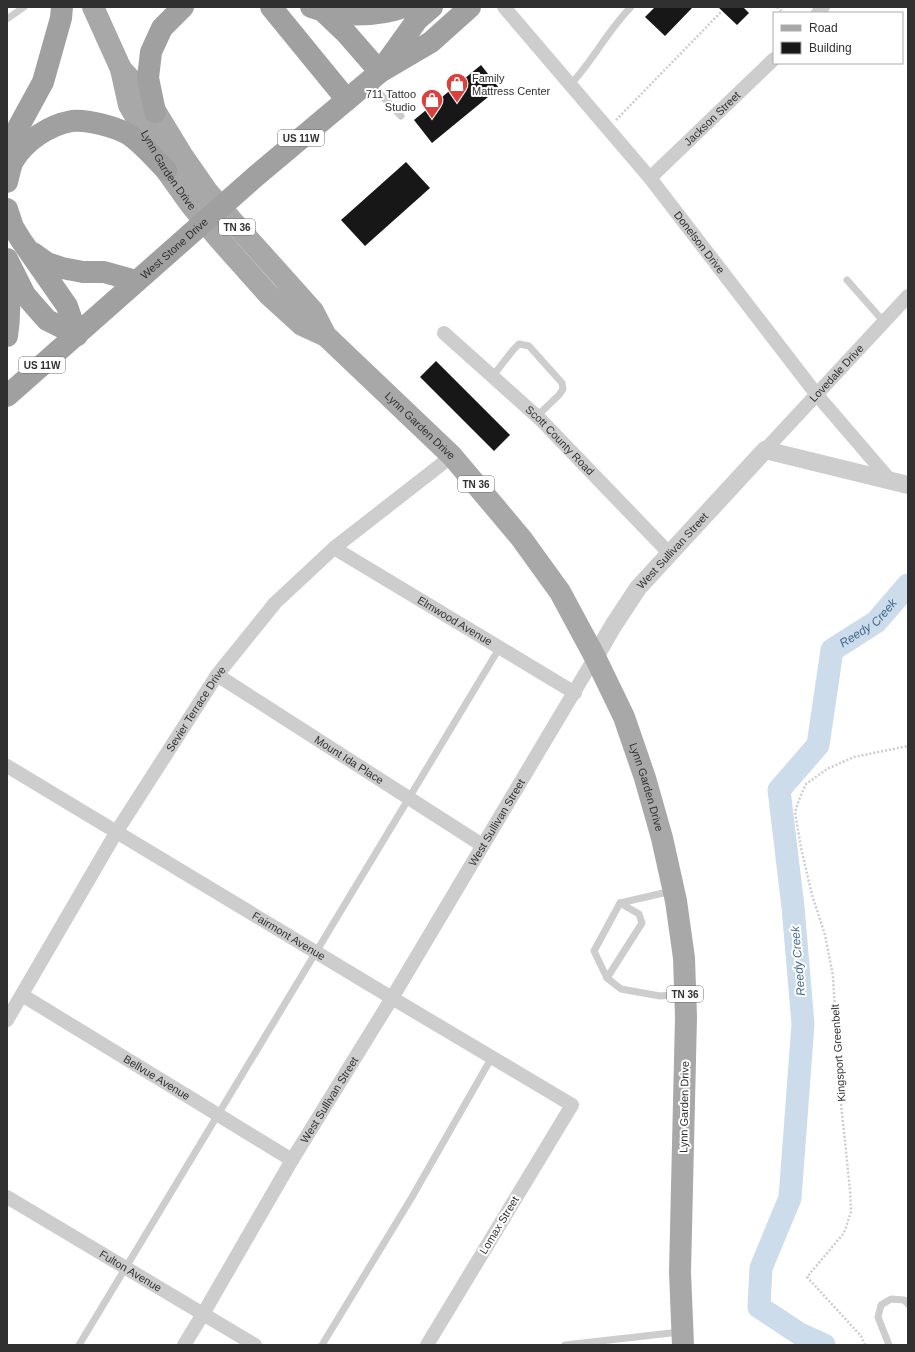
<svg xmlns="http://www.w3.org/2000/svg" width="915" height="1352" font-family="Arial,sans-serif">
  <style>
    .lines { fill: none; stroke-linecap: round; stroke-linejoin: round }
    .river { stroke: #ccdceb; stroke-width: 23 }
    .building { fill: #171717 }
    .path { stroke: #cdcdcd; stroke-width: 2.5; stroke-dasharray: 2 2; stroke-linecap: butt }
    .service { stroke: #cdcdcd; stroke-width: 7 }
    .minor { stroke: #cdcdcd; stroke-width: 14 }
    .tertiary { stroke: #cdcdcd; stroke-width: 18 }
    .primary { stroke: #a8a8a8; stroke-width: 22 }
    .trunk { stroke: #a0a0a0; stroke-width: 22 }
    .labels { text-anchor: middle; dominant-baseline: central; stroke-width: 4; stroke-linejoin: round; paint-order: stroke }
    .shield { fill: #fff; stroke: #6e6e6e; stroke-width: 1 }
    .shield-label { font-size: 10px; font-weight: bold; fill: #303030 }
    .poi-label { font-size: 11px; fill: #303030; stroke: #fff; text-anchor: start }
    .street-label { font-size: 11px; fill: #303030; stroke: #fff }
    .water-label { font-size: 12px; font-style: italic; fill: #41698f; stroke: #fff }
  </style>
  <rect width="100%" height="100%" fill="#fff"/>
  <g class="lines">
    <path class="river" id="s1" d="M824,1345L800,1334L759,1307L761,1268L790,1198L803,1024L793,907L779,790L818,745L832,650L876,622L908,585"/>
  </g>
  <g class="building">
    <polygon points="655,7 693,7 665,36 645,17"/>
    <polygon points="718,7 743,7 749,13 737,25"/>
    <polygon points="481,65 499,88 432,143 414,120"/>
    <polygon points="406,162 430,188 365,246 341,220"/>
    <polygon points="436,361 510,435 494,451 420,377"/>
  </g>
  <g class="lines">
    <g class="path">
      <polyline points="777,7 784,13"/>
      <polyline points="616,120 722,11"/>
      <polyline points="865,1345 861,1336 807,1277 844,1233 851,1212 850,1190 839,1084 833,976 825,935 812,895 801,848 795,812 800,797 806,784 827,769 854,757 908,746"/>
    </g>
    <g class="service">
      <polyline points="7,19 24,7"/>
      <polyline points="370,83 401,116"/>
      <path d="M570,85C593,61 607,31 631,7"/>
      <polyline points="847,280 884,322"/>
      <polyline points="492,377 513,350 519,344 529,346 562,383 563,389 559,395 537,416"/>
      <polyline points="672,891 620,903 594,951 607,978 621,989 660,996 683,994"/>
      <polyline points="607,978 642,923 639,914 620,903"/>
      <path d="M79,1345C221,1113 359,879 500,647"/>
      <polyline points="322,1345 412,1197 492,1057"/>
      <polyline points="565,1345 680,1332"/>
      <polyline points="889,1345 878,1317 881,1305 891,1299 904,1300 908,1304"/>
    </g>
    <g class="minor">
      <path id="s2" d="M504,7L650,178L817,395L890,480"/>
      <polyline points="818,13 823,7"/>
      <path id="s3" d="M650,178L774,59"/>
      <path id="s4" d="M444,333L540,419L670,554"/>
      <path id="s5" d="M765,450L908,296"/>
      <path id="s6" d="M334,548L575,693"/>
      <path id="s7" d="M217,675L482,845"/>
      <path id="s8" d="M7,766L392,998L572,1105L427,1345"/>
      <path id="s9" d="M22,995L292,1160"/>
      <path id="s10" d="M7,1020L117,831L217,675L275,603L334,548L452,456"/>
      <path id="s11" d="M7,1197L255,1345"/>
      <path id="s12" d="M184,1345L203,1314L292,1160L392,998L595,657"/>
    </g>
    <path class="tertiary" id="s13" d="M595,657L613,626L638,588L765,450L908,485"/>
    <g class="primary">
      <path id="s14" d="M93,7L121,69L129,105L166,170L191,205L219,239L268,294L302,325L326,336"/>
      <path id="s15" d="M121,69L146,96L182,155L207,191L235,224L313,311L326,336L452,456L521,538L560,592L595,657L624,717L645,778L662,838L676,901L684,958L686,1017L680,1272L683,1345"/>
    </g>
    <g class="trunk">
      <polyline points="271,7 347,100"/>
      <path d="M311,7C338,17 377,17 404,7"/>
      <polyline points="324,12 346,33 380,72"/>
      <polyline points="384,66 417,20 432,7"/>
      <polyline points="155,112 148,78 151,52 162,28 183,7"/>
      <polyline points="7,148 43,82 61,18 62,7"/>
      <path d="M7,182C9,175 10,167 13,161C25,141 49,125 72,121C87,119 115,127 128,134C142,143 154,158 166,170"/>
      <polyline points="7,209 13,227 21,240 67,306 77,335"/>
      <polyline points="33,253 47,263 62,268 83,272 104,272 136,281"/>
      <polyline points="7,259 25,295 47,320 77,335"/>
      <path d="M7,282C10,300 10,317 7,336"/>
      <path id="s16" d="M7,396L256,176L380,72L431,42L470,7"/>
    </g>
  </g>
  <defs>
    <g id="shop-pin" transform="scale(1.15)"><path d="M0 17L-7.5 6A9.5 9.5 0 1 1 7.5 6Z" fill="#dd3f3b" stroke="#fff"/><path d="M-5-2.5h2.3a2.7 3.5 0 0 1 5.4 0H5L5.5 6h-11ZM-1.5-2.5h3a1.5 2.3 0 0 0-3 0Z" fill="#fff"/></g>
  </defs>
  <g fill-rule="evenodd">
    <use href="#shop-pin" x="457" y="84"/>
    <use href="#shop-pin" x="432" y="100"/>
  </g>
  <g class="labels">
    <g class="shield">
      <rect x="278" y="130" width="46" height="16" rx="3"/>
      <rect x="219" y="219" width="36" height="16" rx="3"/>
      <rect x="19" y="357" width="46" height="16" rx="3"/>
      <rect x="458" y="476" width="36" height="16" rx="3"/>
      <rect x="667" y="986" width="36" height="16" rx="3"/>
    </g>
    <g class="shield-label">
      <text x="301" y="138">US 11W</text>
      <text x="237" y="227">TN 36</text>
      <text x="42" y="365">US 11W</text>
      <text x="476" y="484">TN 36</text>
      <text x="685" y="994">TN 36</text>
    </g>
    <g class="poi-label">
      <text x="472" y="78">Family<tspan x="472" dy="13">Mattress Center</tspan></text>
      <text x="416" y="94" text-anchor="end">711 Tattoo<tspan x="416" dy="13">Studio</tspan></text>
    </g>
    <g class="street-label">
      <text stroke="none"><textPath href="#s3" startOffset="86">Jackson Street</textPath></text>
      <text stroke="none"><textPath href="#s14" startOffset="181">Lynn Garden Drive</textPath></text>
      <text stroke="none"><textPath href="#s2" startOffset="306">Donelson Drive</textPath></text>
      <text stroke="none"><textPath href="#s16" startOffset="223">West Stone Drive</textPath></text>
      <text stroke="none"><textPath href="#s5" startOffset="105">Lovedale Drive</textPath></text>
      <text stroke="none"><textPath href="#s15" startOffset="468">Lynn Garden Drive</textPath></text>
      <text stroke="none"><textPath href="#s4" startOffset="158">Scott County Road</textPath></text>
      <text stroke="none"><textPath href="#s13" startOffset="132">West Sullivan Street</textPath></text>
      <text stroke="none"><textPath href="#s6" startOffset="141">Elmwood Avenue</textPath></text>
      <text stroke="none"><textPath href="#s10" startOffset="364">Sevier Terrace Drive</textPath></text>
      <text stroke="none"><textPath href="#s7" startOffset="157">Mount Ida Place</textPath></text>
      <text stroke="none"><textPath href="#s15" startOffset="900">Lynn Garden Drive</textPath></text>
      <text stroke="none"><textPath href="#s12" startOffset="609">West Sullivan Street</textPath></text>
      <text stroke="none"><textPath href="#s8" startOffset="329">Fairmont Avenue</textPath></text>
      <text transform="translate(838 1053) rotate(-94)">Kingsport Greenbelt</text>
      <text stroke="none"><textPath href="#s9" startOffset="158">Bellvue Avenue</textPath></text>
      <text stroke="none"><textPath href="#s12" startOffset="285">West Sullivan Street</textPath></text>
      <text transform="translate(684 1107) rotate(-89)">Lynn Garden Drive</text>
      <text transform="translate(499 1225) rotate(-59)">Lomax Street</text>
      <text stroke="none"><textPath href="#s11" startOffset="144">Fulton Avenue</textPath></text>
    </g>
    <g class="water-label">
      <text stroke="none"><textPath href="#s1" startOffset="801">Reedy Creek</textPath></text>
      <text transform="translate(798 961) rotate(-95)">Reedy Creek</text>
    </g>
  </g>
  <rect width="915" height="1352" fill="none" stroke="#303030" stroke-width="16"/>
  <rect x="773" y="12" width="130" height="52" fill="#ffffff" stroke="#acacac"/>
  <rect x="781" y="25" width="20" height="6" fill="#a8a8a8" stroke="#acacac"/>
  <text x="809" y="32" font-size="12" fill="#303030">Road</text>
  <rect x="781" y="42" width="20" height="12" fill="#171717" stroke="#acacac"/>
  <text x="809" y="52" font-size="12" fill="#303030">Building</text>
</svg>
